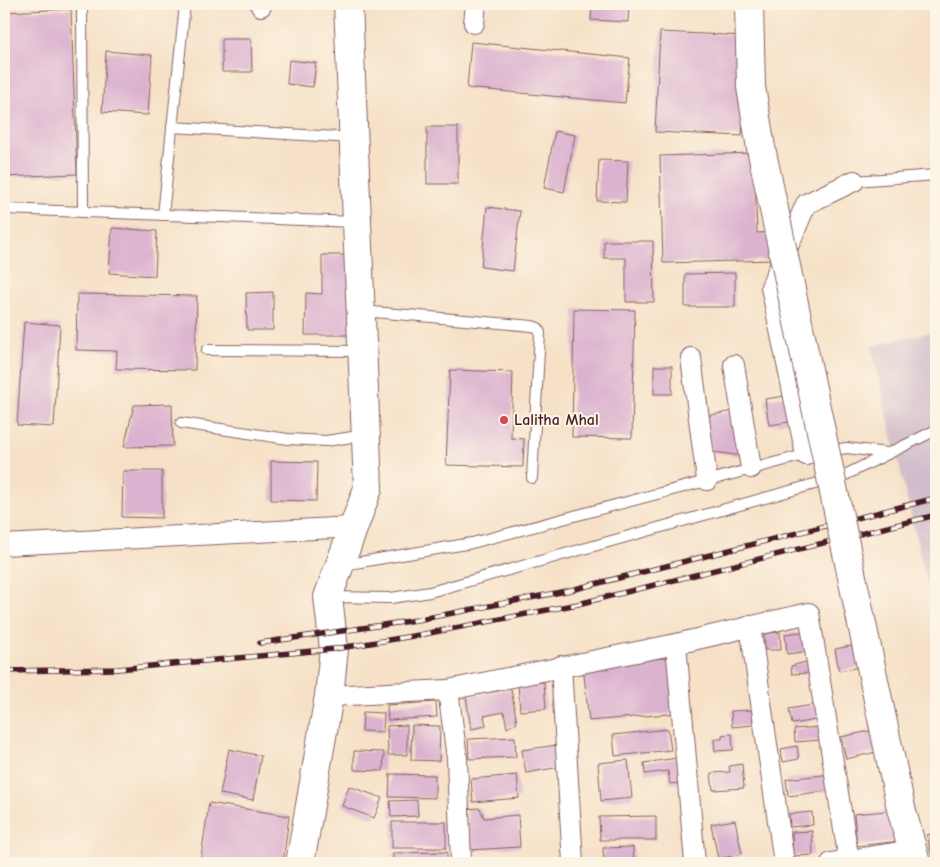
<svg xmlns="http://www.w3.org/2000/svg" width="940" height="867" font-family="'Comic Neue',sans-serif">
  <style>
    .industrial { fill: #d1bdcb }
    .building { fill: #dbb2cf }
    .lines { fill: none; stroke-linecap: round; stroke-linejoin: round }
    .lane-casing { stroke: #866362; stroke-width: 12 }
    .street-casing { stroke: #866362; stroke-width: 22 }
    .secondary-casing { stroke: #866362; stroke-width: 30 }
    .lane { stroke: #fff; stroke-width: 10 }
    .street { stroke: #fff; stroke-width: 20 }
    .secondary { stroke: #fff; stroke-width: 28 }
    .rail-casing { stroke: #4a1f2b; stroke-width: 5.5 }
    .rail { stroke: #fcf5e5; stroke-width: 4; stroke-dasharray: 11; stroke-linecap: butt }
    .secondary-bridge-casing { stroke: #866362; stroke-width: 30; stroke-linecap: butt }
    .secondary-bridge { stroke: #fff; stroke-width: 28 }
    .poi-dot { fill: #d1495b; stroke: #fcf5e5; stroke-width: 2 }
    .labels { text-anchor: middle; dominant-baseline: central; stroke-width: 4; stroke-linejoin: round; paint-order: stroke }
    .poi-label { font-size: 16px; font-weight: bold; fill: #4a1f2b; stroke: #fcf5e5; text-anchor: start }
  </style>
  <rect width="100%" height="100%" fill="#fcf5e5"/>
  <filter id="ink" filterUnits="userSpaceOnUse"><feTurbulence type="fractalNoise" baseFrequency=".02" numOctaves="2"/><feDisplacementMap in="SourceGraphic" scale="10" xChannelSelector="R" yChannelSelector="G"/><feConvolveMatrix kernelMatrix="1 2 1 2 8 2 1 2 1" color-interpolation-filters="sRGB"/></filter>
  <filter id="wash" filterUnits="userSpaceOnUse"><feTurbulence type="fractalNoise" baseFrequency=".0096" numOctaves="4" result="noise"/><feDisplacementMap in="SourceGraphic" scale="20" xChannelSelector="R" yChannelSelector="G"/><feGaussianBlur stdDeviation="1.12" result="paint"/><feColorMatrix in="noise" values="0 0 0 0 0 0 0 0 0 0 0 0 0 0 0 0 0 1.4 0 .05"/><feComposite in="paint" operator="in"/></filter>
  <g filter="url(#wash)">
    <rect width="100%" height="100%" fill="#f6e1c8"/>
    <polygon class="industrial" points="936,331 936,608 933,609 871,346"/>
    <g id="blocks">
      <g class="building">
        <polygon points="592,4 629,4 628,22 591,20"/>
        <polygon points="71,9 77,174 4,177 4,12"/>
        <polygon points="660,32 747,36 742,136 655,132"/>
        <polygon points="222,39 251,39 252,72 222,72"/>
        <polygon points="471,42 630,58 625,103 467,88"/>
        <polygon points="106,51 152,55 148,115 102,112"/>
        <polygon points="289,60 316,63 313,87 287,84"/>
        <rect x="427" y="127" width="31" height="57"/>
        <polygon points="555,131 575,135 564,192 544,188"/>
        <polygon points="754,153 757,233 775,232 776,260 663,263 660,156"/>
        <polygon points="599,160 628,161 626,202 597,201"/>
        <polygon points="487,207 520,211 513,271 481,267"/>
        <polygon points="112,228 157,231 155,276 109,273"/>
        <polygon points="604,241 653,241 654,302 626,302 626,258 604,258"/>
        <polygon points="322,255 357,255 356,335 305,335 306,293 322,294"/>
        <polygon points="735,273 735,307 685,307 685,274"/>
        <polygon points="273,292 273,330 247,330 246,293"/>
        <polygon points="77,294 197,296 195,370 116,369 117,351 76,350"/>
        <polygon points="574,309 635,310 632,438 572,437"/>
        <polygon points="24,322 60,325 54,427 17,425"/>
        <rect x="654" y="366" width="18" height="28"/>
        <polygon points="450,370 513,372 511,438 524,439 523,467 446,465"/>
        <polygon points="792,395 795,421 769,425 765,399"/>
        <polygon points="172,404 173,446 124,447 134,405"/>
        <polygon points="734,411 743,456 712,452 705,416"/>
        <polygon points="271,461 317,462 316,501 271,500"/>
        <polygon points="123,471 162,471 162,518 122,517"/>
        <polygon points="810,631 812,651 787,654 785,634"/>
        <polygon points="780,632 781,650 765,650 764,633"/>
        <polygon points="856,645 860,667 839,671 835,649"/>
        <polygon points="674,657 679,713 589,721 583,666"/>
        <polygon points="813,660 811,673 792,674 791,666"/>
        <polygon points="544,682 546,709 520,711 518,684"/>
        <polygon points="511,689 517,723 507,728 504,712 484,716 486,726 471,729 466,696"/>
        <polygon points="436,702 437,717 388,720 387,705"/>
        <polygon points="818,704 821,719 792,724 789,709"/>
        <polygon points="752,710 753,725 732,727 731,711"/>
        <polygon points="363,712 384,713 383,732 362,731"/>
        <polygon points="870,712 894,748 846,759 841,737 870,731"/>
        <polygon points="407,725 407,755 388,755 387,726"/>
        <polygon points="412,725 440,726 439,761 411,760"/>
        <polygon points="820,727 821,740 795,742 794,729"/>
        <polygon points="668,729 671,750 615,756 613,735"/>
        <polygon points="732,734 733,750 715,751 714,739 722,739 722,735"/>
        <polygon points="515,737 516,757 469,759 468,739"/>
        <polygon points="557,745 560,767 526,773 522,750"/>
        <polygon points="797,746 799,759 783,762 781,749"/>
        <polygon points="229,749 261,756 253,800 220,794"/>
        <polygon points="354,751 384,752 383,771 354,770"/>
        <polygon points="683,757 687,782 670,784 668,771 645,774 644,763"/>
        <polygon points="628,760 632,798 601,801 598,763"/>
        <polygon points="742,764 744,788 713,790 711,773 730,772 729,766"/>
        <polygon points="390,774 435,775 435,798 389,797"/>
        <polygon points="832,774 834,790 788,796 786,779"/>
        <polygon points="517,775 519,798 473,802 471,779"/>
        <polygon points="349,786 382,798 374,818 342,806"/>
        <polygon points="417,800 418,816 391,817 390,801"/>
        <polygon points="209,803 289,816 283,863 200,863"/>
        <polygon points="480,808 484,818 518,815 520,847 470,850 467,809"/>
        <polygon points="897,810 901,841 857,846 854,814"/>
        <polygon points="812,812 813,825 790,827 789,814"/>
        <polygon points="656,816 656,840 600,840 599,817"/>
        <polygon points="735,820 742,854 718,859 711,824"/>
        <rect x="392" y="822" width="54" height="26"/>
        <polygon points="812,831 813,855 793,856 792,832"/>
        <polygon points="936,833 936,857 932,858 927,835"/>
        <polygon points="633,847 634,863 604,863 603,848"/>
        <polygon points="447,852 447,863 393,863 393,853"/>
      </g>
    </g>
  </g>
  <g filter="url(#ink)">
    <use href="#blocks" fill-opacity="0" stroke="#866362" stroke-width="1"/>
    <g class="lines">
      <g class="lane-casing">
        <g id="lane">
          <polyline points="82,4 83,212"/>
          <polyline points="172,127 353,138"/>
          <polyline points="854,181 936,175"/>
          <polyline points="4,209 356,222"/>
          <polyline points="163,215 185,4"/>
          <polyline points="362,311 532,326 538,328 540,333 532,478"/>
          <polyline points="207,350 362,351"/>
          <polyline points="181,423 288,439 326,441 365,435"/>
          <polyline points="827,451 847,448 887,453"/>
          <polyline points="343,565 472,543 808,454"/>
          <polyline points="329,597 391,598 430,592 843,476 936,430"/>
        </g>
      </g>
      <g class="street-casing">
        <g id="street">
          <polyline points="261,4 261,6"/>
          <polyline points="474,23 476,4"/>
          <polyline points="691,358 707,480"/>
          <polyline points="734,365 751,468"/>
          <polyline points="806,455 771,287 806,204 854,181"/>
          <polyline points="4,545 353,527"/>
          <polyline points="750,626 784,863"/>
          <polyline points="676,644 695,863"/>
          <polyline points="561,666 573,863"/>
          <polyline points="448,690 457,758 461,863"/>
          <polyline points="329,696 448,690 676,644 809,613 849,861"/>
          <polyline points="831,863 912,850"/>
        </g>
      </g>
      <g class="secondary-casing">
        <g id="secondary">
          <polyline points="901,808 916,863"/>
          <polyline points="300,863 329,696 334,649 328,597 368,488 348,4"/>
        </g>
      </g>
      <use href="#lane" class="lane"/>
      <use href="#street" class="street"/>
      <use href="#secondary" class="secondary"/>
      <g class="rail-casing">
        <g id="rail">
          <polyline points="260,643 417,620 571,590 936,498"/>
          <polyline points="4,671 118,669 334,649 419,635 578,604 936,515"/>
        </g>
      </g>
      <use href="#rail" class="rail"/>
      <g class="secondary-bridge-casing">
        <polyline id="secondary-bridge" points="749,4 751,87 761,148 901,808"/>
      </g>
      <use href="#secondary-bridge" class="secondary-bridge"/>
    </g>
  </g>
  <circle class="poi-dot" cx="504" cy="420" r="5"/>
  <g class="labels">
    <g class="poi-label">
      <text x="514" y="420">Lalitha Mhal</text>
    </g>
  </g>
  <rect width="940" height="867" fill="none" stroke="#fcf5e5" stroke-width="20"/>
</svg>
